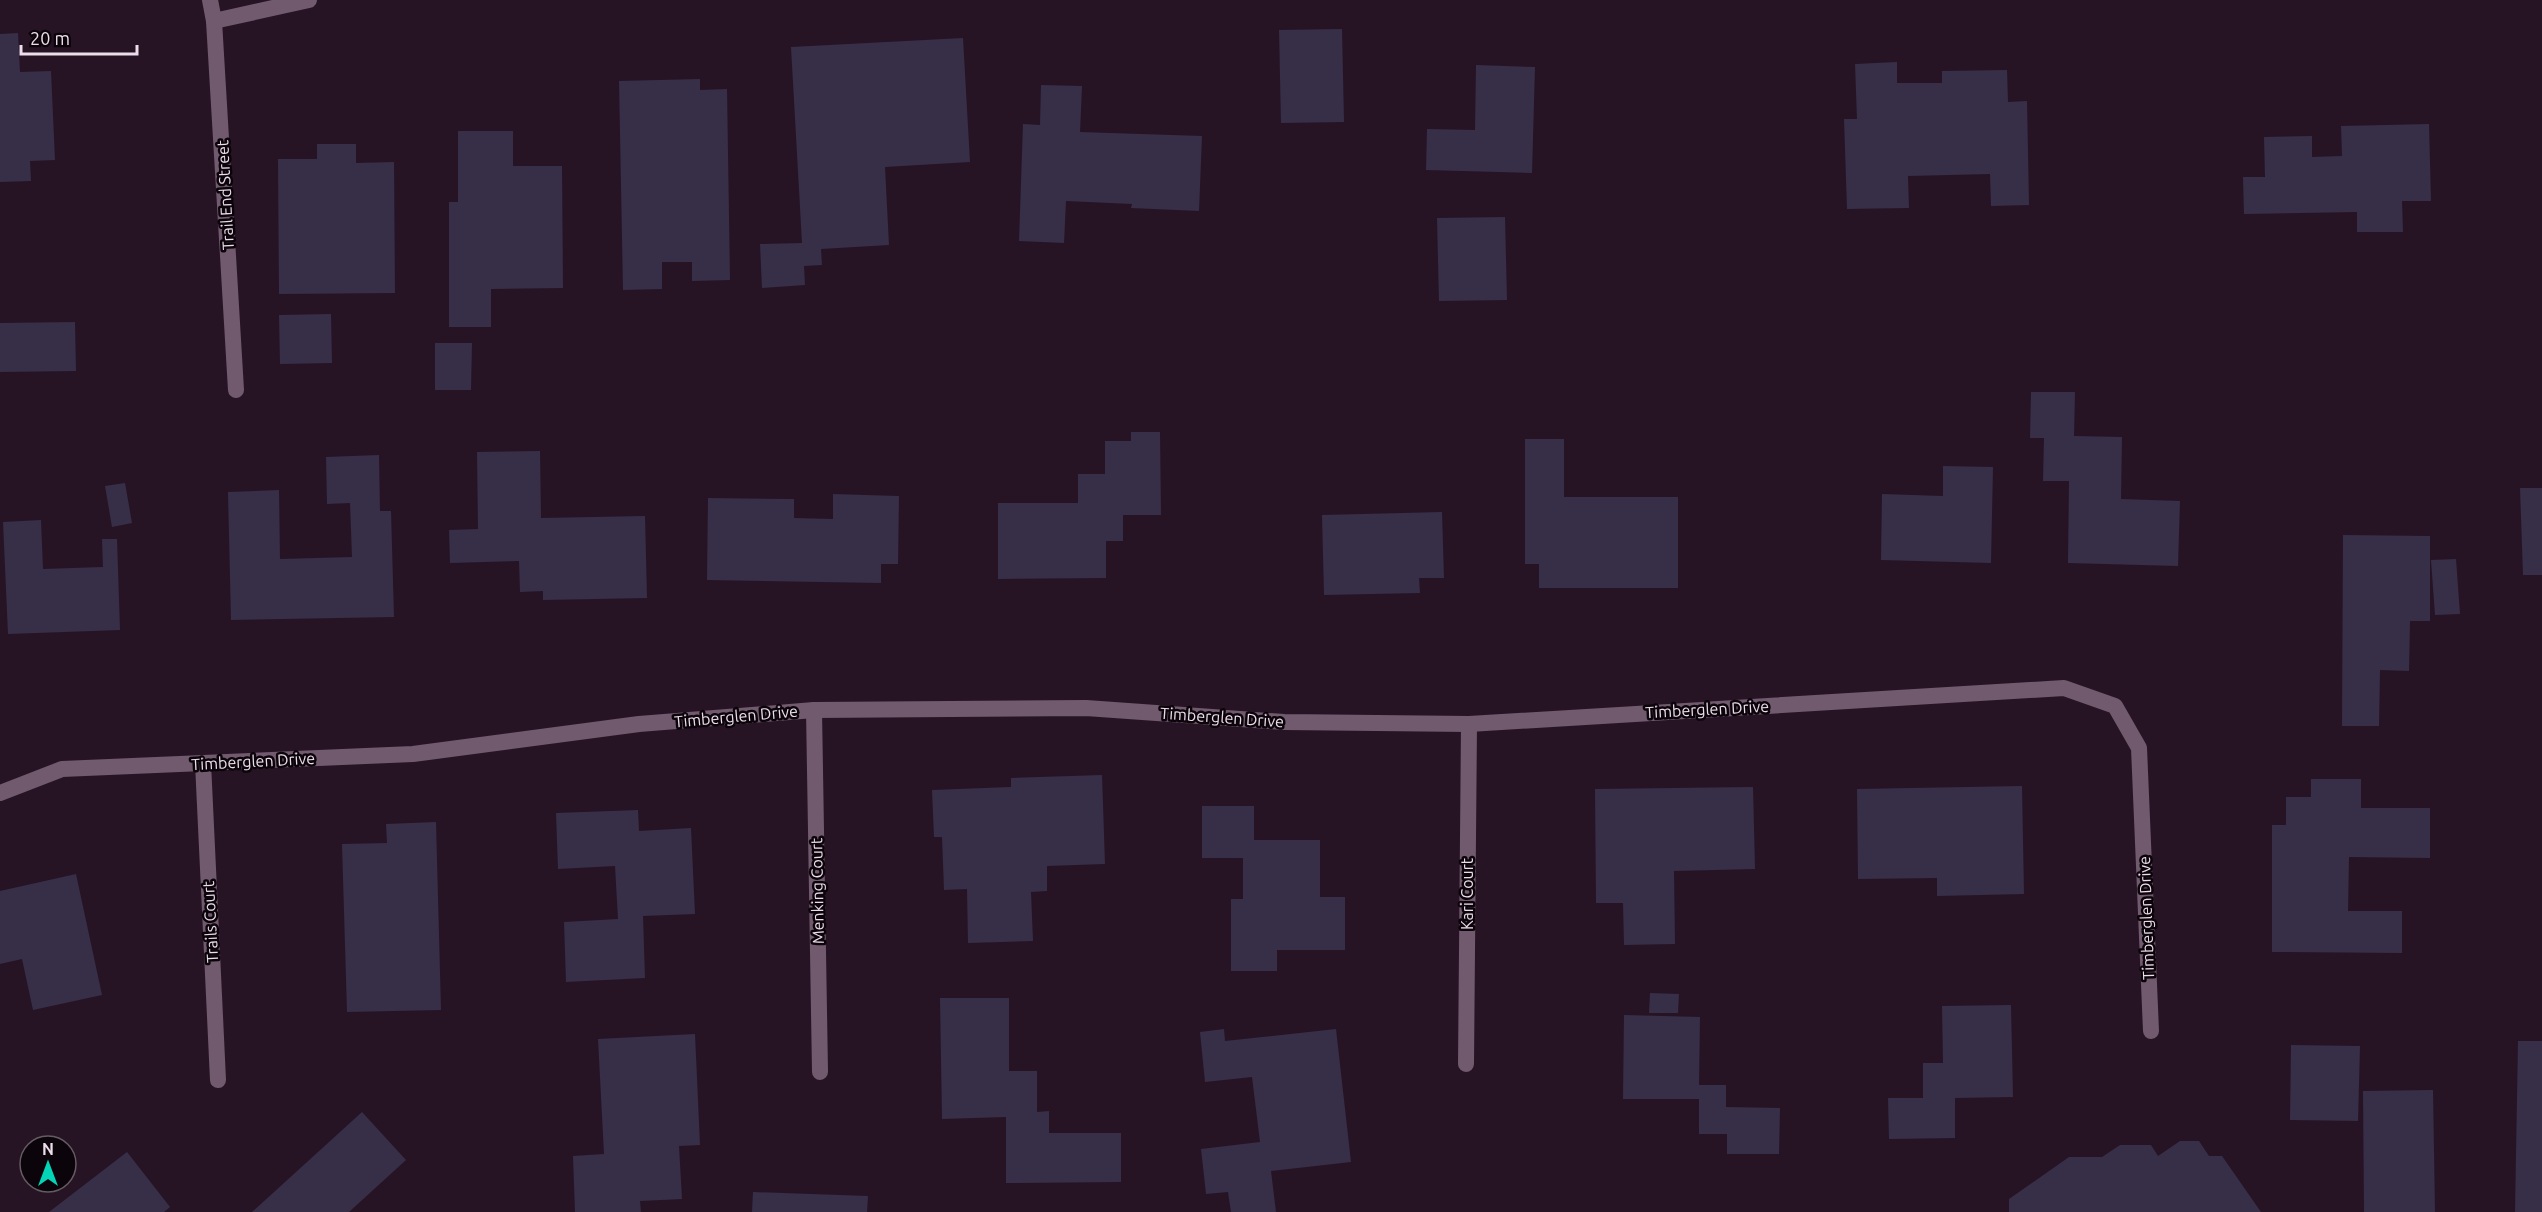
<svg xmlns="http://www.w3.org/2000/svg" width="2542" height="1212" font-family="Ubuntu,sans-serif">
  <style>
    .building { fill: #372f47 }
    .lines { fill: none; stroke-linecap: round; stroke-linejoin: round }
    .minor { stroke: #715a6e; stroke-width: 16 }
    .labels { text-anchor: middle; dominant-baseline: central; stroke-width: 5; stroke-linejoin: round; paint-order: stroke }
    .street-label { font-size: 16px; fill: #ebdde9; stroke: #0b040a }
  </style>
  <rect width="100%" height="100%" fill="#261425"/>
  <g class="building">
    <polygon points="1342,29 1344,122 1281,123 1279,30"/>
    <polygon points="18,33 20,72 51,71 55,160 30,161 31,181 0,182 0,34"/>
    <polygon points="963,38 970,162 885,167 889,245 821,249 822,265 804,266 805,285 762,288 760,244 802,243 791,47"/>
    <polygon points="1897,62 1897,83 1942,83 1942,71 2007,70 2008,102 2027,101 2029,205 1991,206 1990,174 1908,176 1909,208 1847,209 1844,119 1857,119 1855,64"/>
    <polygon points="1476,65 1535,67 1532,173 1426,170 1427,129 1475,130"/>
    <polygon points="700,79 700,90 727,89 730,280 692,281 692,262 662,262 662,289 623,290 619,81"/>
    <polygon points="1041,85 1082,86 1080,132 1202,136 1199,211 1131,208 1132,204 1066,201 1064,243 1019,241 1023,124 1040,125"/>
    <polygon points="2429,124 2431,201 2402,201 2403,232 2357,232 2357,212 2244,214 2243,177 2265,177 2264,137 2312,136 2312,157 2342,156 2341,126"/>
    <polygon points="458,131 513,131 513,166 562,166 563,288 491,289 491,327 449,327 449,202 458,202"/>
    <polygon points="317,144 356,144 356,163 394,162 395,293 279,294 278,159 317,159"/>
    <polygon points="1505,217 1507,300 1439,301 1437,218"/>
    <polygon points="331,314 332,363 280,364 279,315"/>
    <polygon points="75,322 76,371 0,372 0,323"/>
    <polygon points="435,343 472,343 471,390 435,390"/>
    <polygon points="2031,392 2075,392 2074,436 2122,437 2121,499 2180,501 2178,566 2068,563 2069,481 2043,481 2044,438 2030,438"/>
    <polygon points="1131,432 1160,432 1161,515 1123,515 1123,541 1106,541 1106,578 998,579 998,503 1078,503 1078,474 1105,474 1105,441 1131,441"/>
    <polygon points="1525,439 1564,439 1564,497 1678,497 1678,588 1539,588 1539,564 1525,564"/>
    <polygon points="540,451 541,518 645,516 647,598 543,600 543,591 520,592 519,561 450,563 449,530 478,529 477,452"/>
    <polygon points="379,455 380,511 391,511 394,617 231,620 228,492 279,490 280,559 352,557 350,503 327,504 326,457"/>
    <polygon points="1943,466 1993,467 1991,563 1881,560 1882,494 1943,496"/>
    <polygon points="125,483 132,523 112,527 105,486"/>
    <polygon points="2520,488 2542,488 2542,575 2523,575"/>
    <polygon points="833,494 899,496 898,564 881,564 881,583 707,580 708,498 794,499 794,518 833,519"/>
    <polygon points="1442,512 1444,578 1419,578 1420,593 1324,595 1322,515"/>
    <polygon points="41,520 43,569 103,567 102,539 117,539 120,630 8,634 3,522"/>
    <polygon points="2343,535 2430,536 2430,621 2410,621 2409,671 2380,670 2379,726 2342,726"/>
    <polygon points="2456,559 2460,614 2435,615 2431,560"/>
    <polygon points="1102,775 1105,864 1047,866 1047,891 1031,892 1033,941 968,943 967,889 944,890 942,837 934,837 932,790 1011,787 1011,778"/>
    <polygon points="2311,779 2361,779 2361,808 2430,808 2430,858 2349,857 2348,911 2402,911 2402,953 2272,952 2272,825 2286,825 2286,797 2311,797"/>
    <polygon points="2022,786 2024,894 1937,896 1937,878 1858,879 1857,789"/>
    <polygon points="1753,787 1755,869 1674,871 1675,944 1624,945 1623,903 1596,903 1595,789"/>
    <polygon points="1202,806 1254,806 1254,840 1320,840 1320,897 1345,897 1345,950 1277,950 1277,971 1231,971 1231,899 1243,899 1243,858 1202,858"/>
    <polygon points="638,810 639,831 691,828 695,914 643,916 645,978 566,982 564,922 618,919 615,866 558,869 556,813"/>
    <polygon points="436,822 441,1010 347,1012 342,844 387,843 386,824"/>
    <polygon points="76,874 102,995 33,1010 22,959 0,964 0,891"/>
    <polygon points="1650,993 1679,994 1678,1013 1649,1013"/>
    <polygon points="940,998 1009,998 1009,1071 1037,1071 1037,1112 1049,1111 1049,1133 1121,1133 1121,1182 1006,1183 1006,1117 942,1119"/>
    <polygon points="2011,1005 2013,1097 1955,1098 1955,1138 1889,1139 1888,1098 1923,1098 1923,1063 1943,1063 1942,1006"/>
    <polygon points="1624,1015 1700,1017 1699,1085 1726,1085 1726,1107 1780,1108 1779,1154 1727,1154 1727,1134 1699,1134 1699,1099 1623,1099"/>
    <polygon points="1224,1029 1225,1041 1336,1029 1351,1162 1271,1171 1276,1212 1231,1212 1228,1192 1206,1194 1201,1149 1260,1142 1252,1077 1205,1082 1200,1032"/>
    <polygon points="695,1034 700,1145 679,1146 682,1199 640,1201 641,1212 575,1212 573,1156 604,1154 598,1039"/>
    <polygon points="2518,1041 2542,1041 2542,1212 2515,1212"/>
    <polygon points="2291,1045 2360,1046 2358,1121 2290,1120"/>
    <polygon points="2433,1090 2435,1212 2364,1212 2363,1091"/>
    <polygon points="362,1112 406,1160 349,1212 252,1212"/>
    <polygon points="2180,1141 2199,1141 2209,1156 2222,1156 2261,1212 2009,1212 2009,1199 2069,1157 2102,1157 2120,1145 2151,1145 2158,1156"/>
    <polygon points="127,1152 170,1207 164,1212 49,1212"/>
    <polygon points="753,1192 868,1196 867,1212 752,1212"/>
  </g>
  <g class="lines">
    <g class="minor">
      <polyline points="210,0 214,21 236,390"/>
      <polyline points="214,21 309,0"/>
      <polyline points="814,710 820,1072"/>
      <polyline points="203,763 218,1080"/>
      <polyline points="0,793 62,769 413,754 639,724 814,710 1086,708 1284,722 1469,724 2064,688 2115,706 2139,748 2151,1031"/>
      <polyline points="1466,1064 1469,724"/>
    </g>
  </g>
  <g class="labels">
    <g class="street-label">
      <text transform="translate(225 195) rotate(-93)">Trail End Street</text>
      <text transform="translate(1707 709) rotate(-3)">Timberglen Drive</text>
      <text transform="translate(736 716) rotate(-5)">Timberglen Drive</text>
      <text transform="translate(1222 717) rotate(4)">Timberglen Drive</text>
      <text transform="translate(253 761) rotate(-3)">Timberglen Drive</text>
      <text transform="translate(817 891) rotate(-91)">Menking Court</text>
      <text transform="translate(1467 894) rotate(-90)">Kari Court</text>
      <text transform="translate(2146 918) rotate(-92)">Timberglen Drive</text>
      <text transform="translate(210 922) rotate(-93)">Trails Court</text>
    </g>
  </g>
  <g transform="translate(48 1164)"><circle r="28" fill="#0b040a" stroke="#655b63" stroke-width="1.5"/>
  <path d="M0-4.5L10 22L0 15L-10 22Z" fill="#04d5b6"/>
  <text y="-9" font-size="16" font-weight="bold" text-anchor="middle" fill="#ebdde9">N</text>
  </g>
  <path d="M21 45v9h116v-9" fill="none" stroke="#ebdde9" stroke-width="3"/>
  <text x="30" y="45" font-size="18" fill="#ebdde9" stroke="#0b040a" stroke-width="4.5" paint-order="stroke">20 m</text>
</svg>
